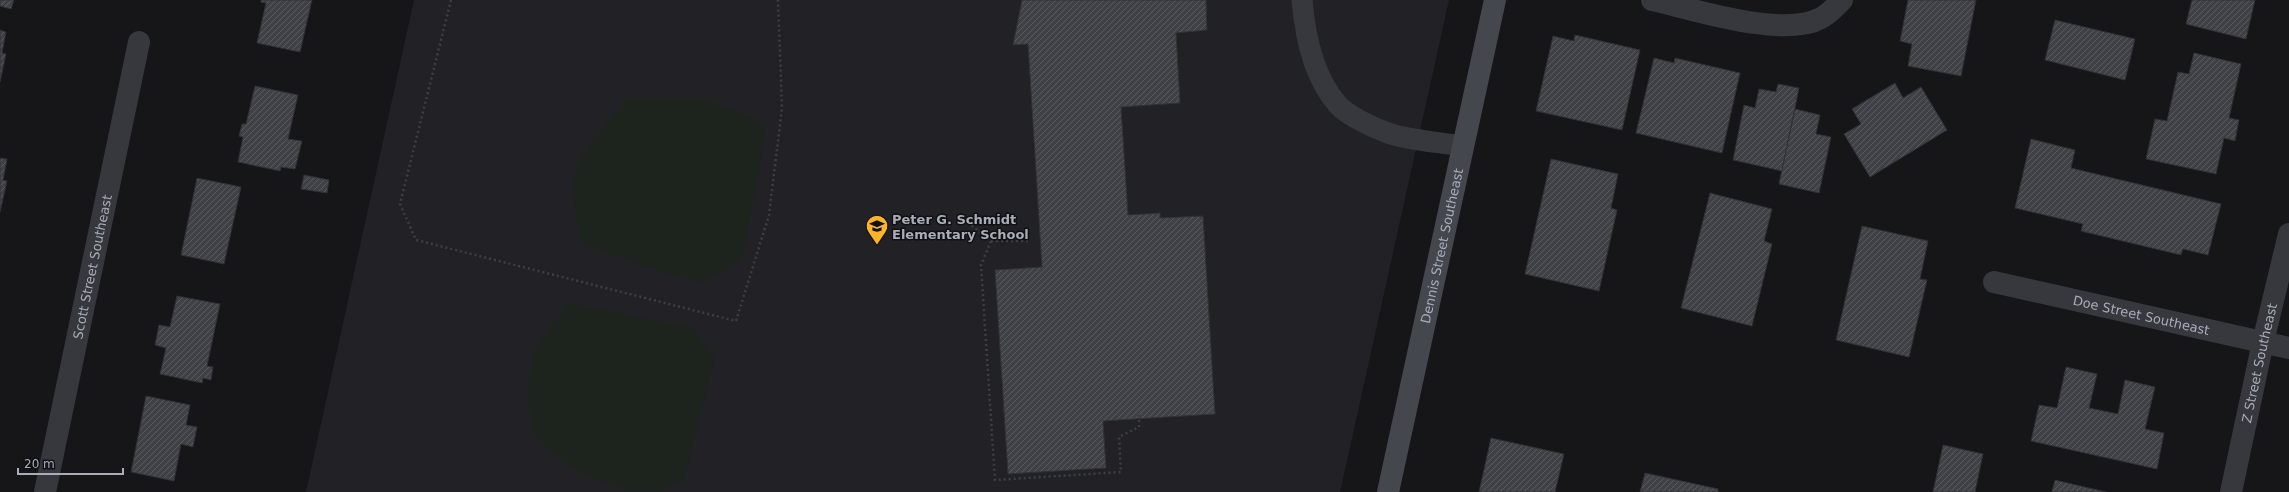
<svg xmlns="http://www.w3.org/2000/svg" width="2289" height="492" font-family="'DejaVu Sans',sans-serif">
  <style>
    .built { fill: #222226 }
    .garden { fill: #1c241d }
    .building { fill: url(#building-hatch); stroke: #303035 }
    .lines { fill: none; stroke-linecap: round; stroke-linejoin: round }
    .path { stroke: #3d3f45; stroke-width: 2.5; stroke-dasharray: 2 3; stroke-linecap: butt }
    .lane { stroke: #37383e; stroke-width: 21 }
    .street { stroke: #37383e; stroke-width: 22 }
    .secondary { stroke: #45474e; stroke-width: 22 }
    .labels { text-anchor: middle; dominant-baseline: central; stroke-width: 3; stroke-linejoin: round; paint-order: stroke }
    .poi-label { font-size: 13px; font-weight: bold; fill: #a8adba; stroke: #111114; text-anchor: start }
    .street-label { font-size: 13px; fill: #a8adba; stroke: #111114 }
  </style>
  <defs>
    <pattern id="building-hatch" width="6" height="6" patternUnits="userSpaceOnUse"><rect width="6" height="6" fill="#404146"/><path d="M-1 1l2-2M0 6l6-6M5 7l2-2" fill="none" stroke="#595a5f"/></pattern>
  </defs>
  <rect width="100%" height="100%" fill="#161619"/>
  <polygon class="built" points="414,0 1449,0 1340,492 306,492"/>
  <g class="garden">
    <polygon points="626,99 704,99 767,124 742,259 705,283 671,275 583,244 571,187 583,155"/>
    <polygon points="569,303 691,328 715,357 684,482 659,491 626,491 572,469 536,438 527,396 535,350"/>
  </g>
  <g class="building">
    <polygon points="0,0 14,0 11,9 0,6"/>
    <polygon points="261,0 312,0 300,52 257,43 266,3 261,2"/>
    <polygon points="1022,0 1206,0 1207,30 1176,33 1180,103 1121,107 1128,215 1160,213 1160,218 1203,216 1215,414 1103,421 1106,468 1008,474 995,270 1042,267 1028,44 1013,45"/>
    <polygon points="1908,0 1976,0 1961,76 1908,66 1912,44 1900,41"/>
    <polygon points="2192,0 2255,0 2246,39 2186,24"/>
    <polygon points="2055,20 2135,39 2125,80 2045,60"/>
    <polygon points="0,30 6,32 2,53 6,54 0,82"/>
    <polygon points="1575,35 1640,50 1622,130 1536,111 1553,36 1574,41"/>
    <polygon points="2194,53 2241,64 2229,118 2239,120 2235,141 2224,138 2216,174 2146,159 2155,119 2167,121 2178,72 2189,74"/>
    <polygon points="1654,58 1674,63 1675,58 1740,73 1722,153 1636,133"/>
    <polygon points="1895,83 1903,98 1921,87 1947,130 1870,177 1844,134 1861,124 1852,109"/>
    <polygon points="1778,84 1799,88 1782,171 1733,160 1744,105 1755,108 1759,89 1776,92"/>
    <polygon points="255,86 298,95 288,139 302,141 295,169 281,167 280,171 238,162 243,137 239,136 242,124 246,124"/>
    <polygon points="1795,109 1820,115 1816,134 1831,137 1819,193 1779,184"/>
    <polygon points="2031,139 2075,150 2071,168 2221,204 2208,255 2183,249 2181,255 2081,231 2083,224 2015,208"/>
    <polygon points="0,158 7,159 3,180 7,181 0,212"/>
    <polygon points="1551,159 1618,174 1611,208 1617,210 1599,291 1525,274"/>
    <polygon points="304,175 329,180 327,193 301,189"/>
    <polygon points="197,178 241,187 224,264 181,255"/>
    <polygon points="1710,193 1772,209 1764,241 1772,244 1752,326 1681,308"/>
    <polygon points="1862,226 1928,241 1920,279 1927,280 1909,357 1836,340"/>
    <polygon points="177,296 220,304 207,366 213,367 211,380 203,378 202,383 160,374 166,348 155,345 159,325 170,327"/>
    <polygon points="2066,367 2097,374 2089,408 2118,414 2125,380 2155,387 2145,429 2164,433 2157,469 2031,441 2039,405 2057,408"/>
    <polygon points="146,396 190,405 186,425 197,427 193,447 181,444 174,481 131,472"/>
    <polygon points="1491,438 1564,454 1555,492 1479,492"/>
    <polygon points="1943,445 1983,454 1975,492 1933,492"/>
    <polygon points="1645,473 1718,489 1718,492 1640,492"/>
    <polygon points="2055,480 2106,492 2052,492"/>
  </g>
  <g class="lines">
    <g class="path">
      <polyline points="451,0 400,204 416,240 736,321 769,215 782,108 778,0"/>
      <polyline points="960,216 991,241 981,265 995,480 1121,472 1119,437 1139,427 1139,413"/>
      <polyline points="991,241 1028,241"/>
    </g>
    <path class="lane" d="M1302,0C1305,36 1313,77 1338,105C1348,116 1374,128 1388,133C1411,141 1439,142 1463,146"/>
    <g class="street">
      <path d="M1652,0C1694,9 1783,39 1821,18C1829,14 1836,6 1842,0"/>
      <path id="s1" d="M1994,282L2289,348"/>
      <path id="s2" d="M45,492L139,42"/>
      <path id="s3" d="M2231,492L2263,342L2289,234"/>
    </g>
    <path class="secondary" id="s4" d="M1388,492L1495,0"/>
  </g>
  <defs>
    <g id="school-pin" transform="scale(1.15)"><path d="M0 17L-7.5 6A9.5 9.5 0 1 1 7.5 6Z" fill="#ffb328" stroke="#111114"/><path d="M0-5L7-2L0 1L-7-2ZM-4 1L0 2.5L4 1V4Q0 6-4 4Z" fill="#111"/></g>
  </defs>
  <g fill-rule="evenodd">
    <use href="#school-pin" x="877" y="226"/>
  </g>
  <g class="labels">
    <g class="poi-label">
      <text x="892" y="219">Peter G. Schmidt<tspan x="892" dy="15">Elementary School</tspan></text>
    </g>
    <g class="street-label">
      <text stroke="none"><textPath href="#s4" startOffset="252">Dennis Street Southeast</textPath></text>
      <text stroke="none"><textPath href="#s2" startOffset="230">Scott Street Southeast</textPath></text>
      <text stroke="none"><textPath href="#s1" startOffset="151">Doe Street Southeast</textPath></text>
      <text stroke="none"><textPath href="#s3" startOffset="132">Z Street Southeast</textPath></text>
    </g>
  </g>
  <path d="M18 468v6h105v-6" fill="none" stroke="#a8adba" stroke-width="2"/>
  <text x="24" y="468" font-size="12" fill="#a8adba" stroke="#111114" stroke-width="3" paint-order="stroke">20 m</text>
</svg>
